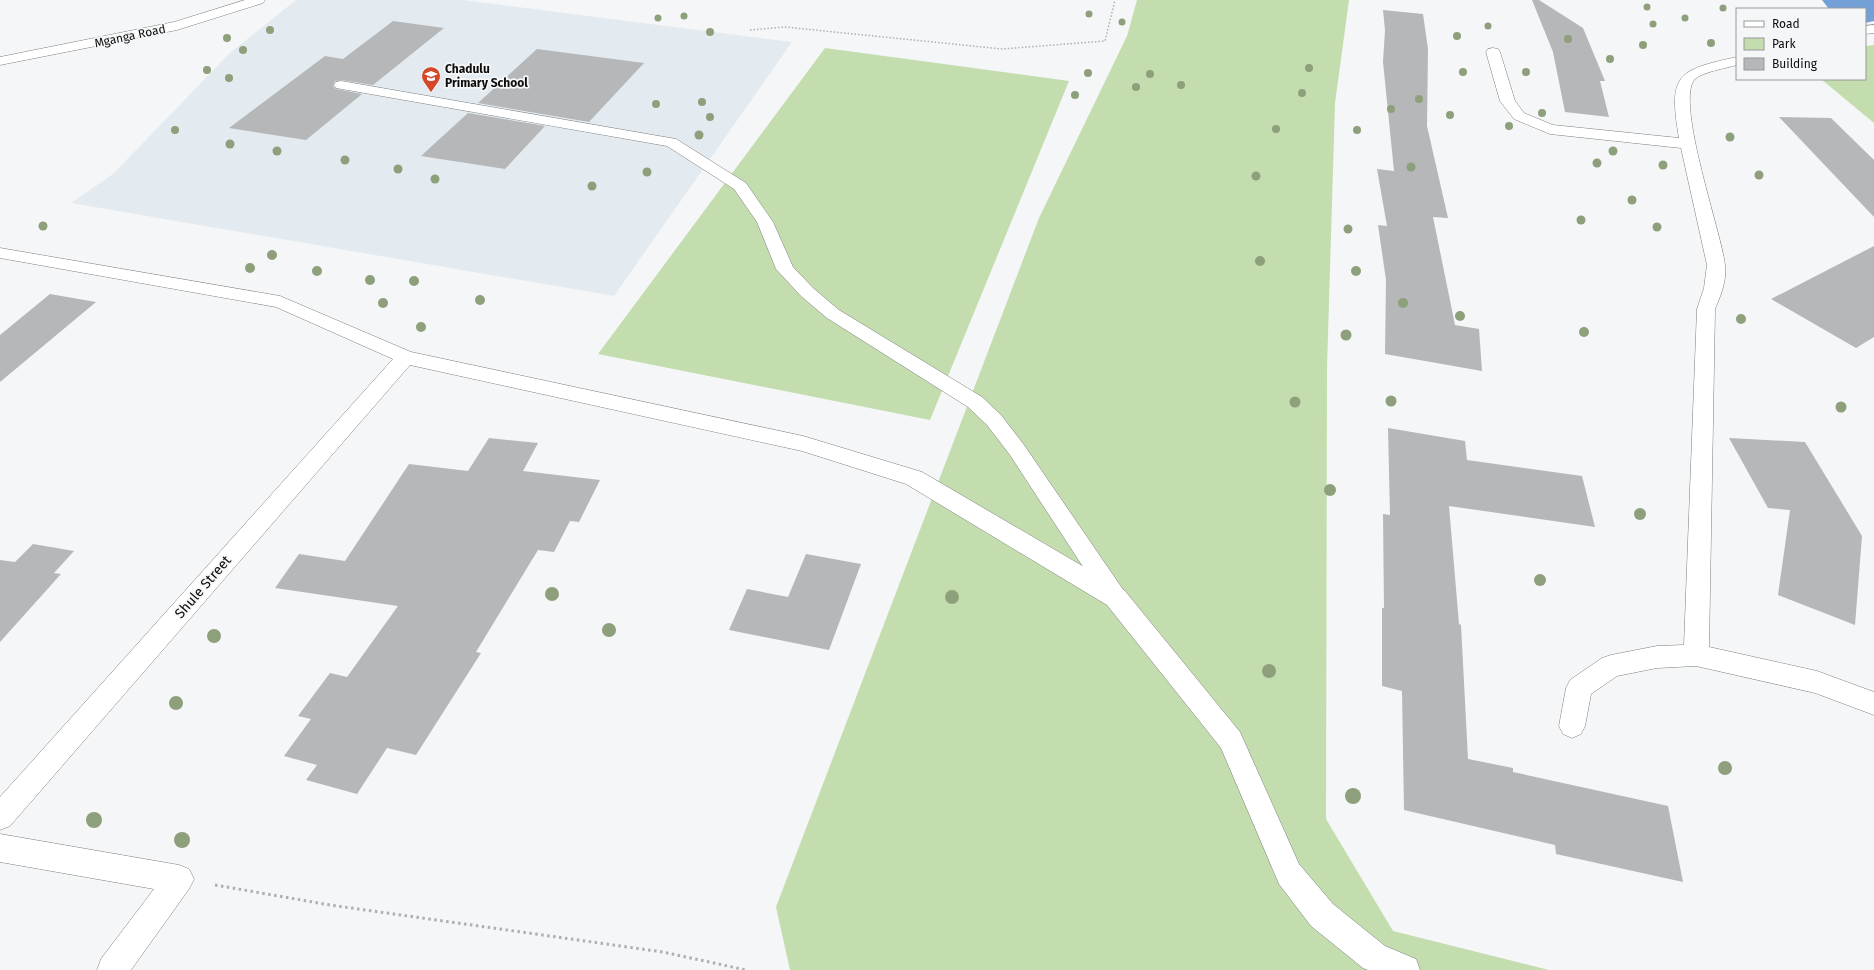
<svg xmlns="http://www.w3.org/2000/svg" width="1874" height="970" font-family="'Fira Sans',sans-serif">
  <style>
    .built { fill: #e3ebf1 }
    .green { fill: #c3ddae }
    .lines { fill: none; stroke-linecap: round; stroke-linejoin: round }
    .river { fill: #73a0d6; fill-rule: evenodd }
    .building { fill: #b5b7b8 }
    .service-casing { stroke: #7d7e7f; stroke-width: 1 }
    .minor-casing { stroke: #7d7e7f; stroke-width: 1 }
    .path-far1 { stroke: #aeafb0; stroke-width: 1.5; stroke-dasharray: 1.5 2; stroke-linecap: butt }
    .path { stroke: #aeafb0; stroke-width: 3; stroke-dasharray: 2.5 3.5; stroke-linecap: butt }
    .service { fill: #fff; fill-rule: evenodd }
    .minor { fill: #fff; fill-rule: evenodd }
    .tree { fill: #8e9f7b }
    .labels { text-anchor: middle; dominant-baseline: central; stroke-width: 3.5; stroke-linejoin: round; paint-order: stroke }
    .far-street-label { font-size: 12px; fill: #0d0d0e; stroke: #f5f6f7 }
    .far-poi-label { font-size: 12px; font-weight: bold; fill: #0d0d0e; stroke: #f5f6f7; text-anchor: start }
    .street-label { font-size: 14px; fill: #0d0d0e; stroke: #f5f6f7 }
  </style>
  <rect width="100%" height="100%" fill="#f5f6f7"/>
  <polygon class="built" points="296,0 463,0 792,42 614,296 71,203 113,174 230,53"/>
  <g class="green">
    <polygon points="1137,0 1349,0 1335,103 1327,368 1326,819 1393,931 1549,970 790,970 776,907 1039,218 1127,36"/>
    <polygon points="1874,45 1874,123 1821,79 1865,79 1865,46"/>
    <polygon points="825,48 1069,81 930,420 598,354"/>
  </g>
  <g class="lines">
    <polygon class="river" points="1822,0 1874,0 1874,21 1865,23 1865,9 1829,9"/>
  </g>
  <g class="building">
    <polygon points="1532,0 1539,0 1583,28 1605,81 1600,81 1609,117 1565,112 1553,52"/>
    <polygon points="1383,10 1423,14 1428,49 1427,126 1448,218 1433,217 1455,325 1479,329 1482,371 1385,354 1386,280 1378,225 1387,226 1377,169 1394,171 1383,62 1385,30"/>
    <polygon points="393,21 444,28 373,85 341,80 335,81 333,86 336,89 362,94 306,140 229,128 325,56 343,59"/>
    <polygon points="537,49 644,63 589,122 478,103"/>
    <polygon points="468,113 545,126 505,169 421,156"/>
    <polygon points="1779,117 1831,118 1874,160 1874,217"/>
    <polygon points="1874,246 1874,337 1856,348 1771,299"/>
    <polygon points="50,294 96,302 0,382 0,335"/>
    <polygon points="1388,428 1465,441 1467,460 1582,476 1595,527 1449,506 1459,624 1461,625 1468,759 1513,768 1513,772 1668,806 1683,882 1556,854 1555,845 1404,810 1402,691 1382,686 1382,608 1384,608 1383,514 1390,515"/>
    <polygon points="489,438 538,443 523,471 600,480 579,522 570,521 554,552 538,550 476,652 481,653 416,755 387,748 357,794 306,780 317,765 284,756 311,719 298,716 330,673 347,677 398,606 275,588 299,554 345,561 409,464 468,471"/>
    <polygon points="1729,438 1805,442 1862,536 1855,625 1778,595 1790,510 1768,508"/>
    <polygon points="33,544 74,551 54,573 61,574 0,642 0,560 15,562"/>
    <polygon points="806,554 861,564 829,650 729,630 747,589 788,597"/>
  </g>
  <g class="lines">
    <g class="service-casing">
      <polygon id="service" points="341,81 676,139 746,183 773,222 793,267 813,288 839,310 982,397 1001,415 1024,445 1124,591 1127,598 1124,605 1116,607 1108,605 1010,455 987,425 968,407 827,318 801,296 776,269 757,222 734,189 667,146 336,88 334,85 336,82"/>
    </g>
    <g class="minor-casing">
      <g id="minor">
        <polygon points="245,0 265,0 263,3 177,30 0,65 0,57 174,22"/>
        <polygon points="1874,25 1874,33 1865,34 1865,26"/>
        <path d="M1493,48L1498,49L1500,52L1515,101L1524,113L1553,125L1679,138C1668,74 1677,70 1737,57V65C1727,68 1701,72 1694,80C1676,105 1721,231 1725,265C1727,280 1721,295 1715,309L1709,647L1817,671L1874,692V715L1815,693L1696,666L1657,668L1617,676L1591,694L1585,726L1581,734L1572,738L1563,734L1559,726L1566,688L1570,680L1602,658L1611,655L1657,646L1684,645L1697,309L1704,288L1707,265L1681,148L1550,134L1514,119L1500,101L1486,52L1488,49Z"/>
        <polygon points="0,248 280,296 411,352 803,436 922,472 1125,591 1240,732 1299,864 1333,904 1385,946 1416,959 1420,970 1368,970 1363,968 1311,926 1279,884 1221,748 1107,605 906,484 802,451 410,365 10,826 0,830 0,797 393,359 276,307 0,258"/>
        <polygon points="0,834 179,865 189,869 194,879 189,889 131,970 97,970 101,959 154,889 0,862"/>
      </g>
    </g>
    <polyline class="path-far1" points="750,30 785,27 1002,49 1105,41 1115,0"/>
    <polyline class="path" points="215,885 330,905 663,952 746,970"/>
    <use href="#service" class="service"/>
    <use href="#minor" class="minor"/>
  </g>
  <g class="tree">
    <circle cx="1647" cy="7" r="3.5"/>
    <circle cx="1723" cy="8" r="3.5"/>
    <circle cx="1089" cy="14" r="3.5"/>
    <circle cx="684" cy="16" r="3.5"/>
    <circle cx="658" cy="18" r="3.5"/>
    <circle cx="1685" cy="18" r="3.5"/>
    <circle cx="1122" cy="22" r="3.5"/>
    <circle cx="1653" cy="24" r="3.5"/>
    <circle cx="1488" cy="26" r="3.5"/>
    <circle cx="270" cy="30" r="4"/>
    <circle cx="710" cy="32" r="4"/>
    <circle cx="1457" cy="36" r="4"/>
    <circle cx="227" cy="38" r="4"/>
    <circle cx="1568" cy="39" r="4"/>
    <circle cx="1711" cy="43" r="4"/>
    <circle cx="1643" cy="45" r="4"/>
    <circle cx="243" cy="50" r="4"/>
    <circle cx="1610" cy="59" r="4"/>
    <circle cx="1309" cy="68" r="4"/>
    <circle cx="207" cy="70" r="4"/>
    <circle cx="1463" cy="72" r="4"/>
    <circle cx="1526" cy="72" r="4"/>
    <circle cx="1088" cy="73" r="4"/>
    <circle cx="1150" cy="74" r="4"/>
    <circle cx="229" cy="78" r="4"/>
    <circle cx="1181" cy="85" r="4"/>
    <circle cx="1136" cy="87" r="4"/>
    <circle cx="1302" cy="93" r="4"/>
    <circle cx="1075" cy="95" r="4"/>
    <circle cx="1419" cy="99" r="4"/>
    <circle cx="702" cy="102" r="4"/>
    <circle cx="656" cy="104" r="4"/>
    <circle cx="1391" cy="109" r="4"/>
    <circle cx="1542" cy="113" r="4"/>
    <circle cx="1450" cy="115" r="4"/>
    <circle cx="710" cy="117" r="4"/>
    <circle cx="1509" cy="126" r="4"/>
    <circle cx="1276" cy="129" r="4"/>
    <circle cx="175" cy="130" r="4"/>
    <circle cx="1357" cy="130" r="4"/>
    <circle cx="699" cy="135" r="4.5"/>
    <circle cx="1730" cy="137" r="4.5"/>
    <circle cx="230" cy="144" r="4.5"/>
    <circle cx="277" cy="151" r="4.5"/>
    <circle cx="1613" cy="151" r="4.5"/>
    <circle cx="345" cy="160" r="4.5"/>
    <circle cx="1597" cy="163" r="4.5"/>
    <circle cx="1663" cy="165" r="4.5"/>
    <circle cx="1411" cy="167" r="4.5"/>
    <circle cx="398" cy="169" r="4.5"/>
    <circle cx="647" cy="172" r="4.5"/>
    <circle cx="1759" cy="175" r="4.5"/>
    <circle cx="1256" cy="176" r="4.5"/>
    <circle cx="435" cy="179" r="4.5"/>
    <circle cx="592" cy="186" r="4.5"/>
    <circle cx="1632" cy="200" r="4.5"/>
    <circle cx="1581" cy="220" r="4.5"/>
    <circle cx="43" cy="226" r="4.5"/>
    <circle cx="1657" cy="227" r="4.5"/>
    <circle cx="1348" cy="229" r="4.5"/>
    <circle cx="272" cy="255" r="5"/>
    <circle cx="1260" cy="261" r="5"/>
    <circle cx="250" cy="268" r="5"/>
    <circle cx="317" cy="271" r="5"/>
    <circle cx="1356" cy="271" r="5"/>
    <circle cx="370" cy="280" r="5"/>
    <circle cx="414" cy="281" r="5"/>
    <circle cx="480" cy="300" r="5"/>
    <circle cx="383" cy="303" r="5"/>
    <circle cx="1403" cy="303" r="5"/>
    <circle cx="1460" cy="316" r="5"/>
    <circle cx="1741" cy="319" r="5"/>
    <circle cx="421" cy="327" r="5"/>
    <circle cx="1584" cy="332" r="5"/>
    <circle cx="1346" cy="335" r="5.5"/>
    <circle cx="1391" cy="401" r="5.5"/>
    <circle cx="1295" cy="402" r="5.5"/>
    <circle cx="1841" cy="407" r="5.5"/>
    <circle cx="1330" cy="490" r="6"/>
    <circle cx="1640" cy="514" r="6"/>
    <circle cx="1540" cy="580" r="6"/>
    <circle cx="552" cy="594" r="7"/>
    <circle cx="952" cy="597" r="7"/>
    <circle cx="609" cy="630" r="7"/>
    <circle cx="214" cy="636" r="7"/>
    <circle cx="1269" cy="671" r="7"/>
    <circle cx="176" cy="703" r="7"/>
    <circle cx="1725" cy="768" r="7"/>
    <circle cx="1353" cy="796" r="8"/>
    <circle cx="94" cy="820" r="8"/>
    <circle cx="182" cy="840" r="8"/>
  </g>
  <defs>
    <g id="school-pin" transform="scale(1)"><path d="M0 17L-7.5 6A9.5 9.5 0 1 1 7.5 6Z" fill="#d24829" stroke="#f5f6f7"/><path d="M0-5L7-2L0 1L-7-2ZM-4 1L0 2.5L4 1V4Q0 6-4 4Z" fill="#fff"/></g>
  </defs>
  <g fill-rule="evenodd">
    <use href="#school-pin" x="431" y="76"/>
  </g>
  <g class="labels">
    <g class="far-street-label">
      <text transform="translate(130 36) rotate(-12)">Mganga Road</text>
    </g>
    <g class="far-poi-label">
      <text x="445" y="69">Chadulu<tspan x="445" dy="14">Primary School</tspan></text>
    </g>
    <g class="street-label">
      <text transform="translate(203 587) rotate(-49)">Shule Street</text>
    </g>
  </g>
  <rect x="1736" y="8" width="130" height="72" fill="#f5f6f7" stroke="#98999a"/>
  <rect x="1744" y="21" width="20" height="6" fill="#ffffff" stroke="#98999a"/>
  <text x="1772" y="28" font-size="12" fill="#0d0d0e">Road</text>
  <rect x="1744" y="38" width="20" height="12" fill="#c3ddae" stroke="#98999a"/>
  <text x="1772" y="48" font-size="12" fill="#0d0d0e">Park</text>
  <rect x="1744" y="58" width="20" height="12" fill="#b5b7b8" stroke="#98999a"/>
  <text x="1772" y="68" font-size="12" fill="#0d0d0e">Building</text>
</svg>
